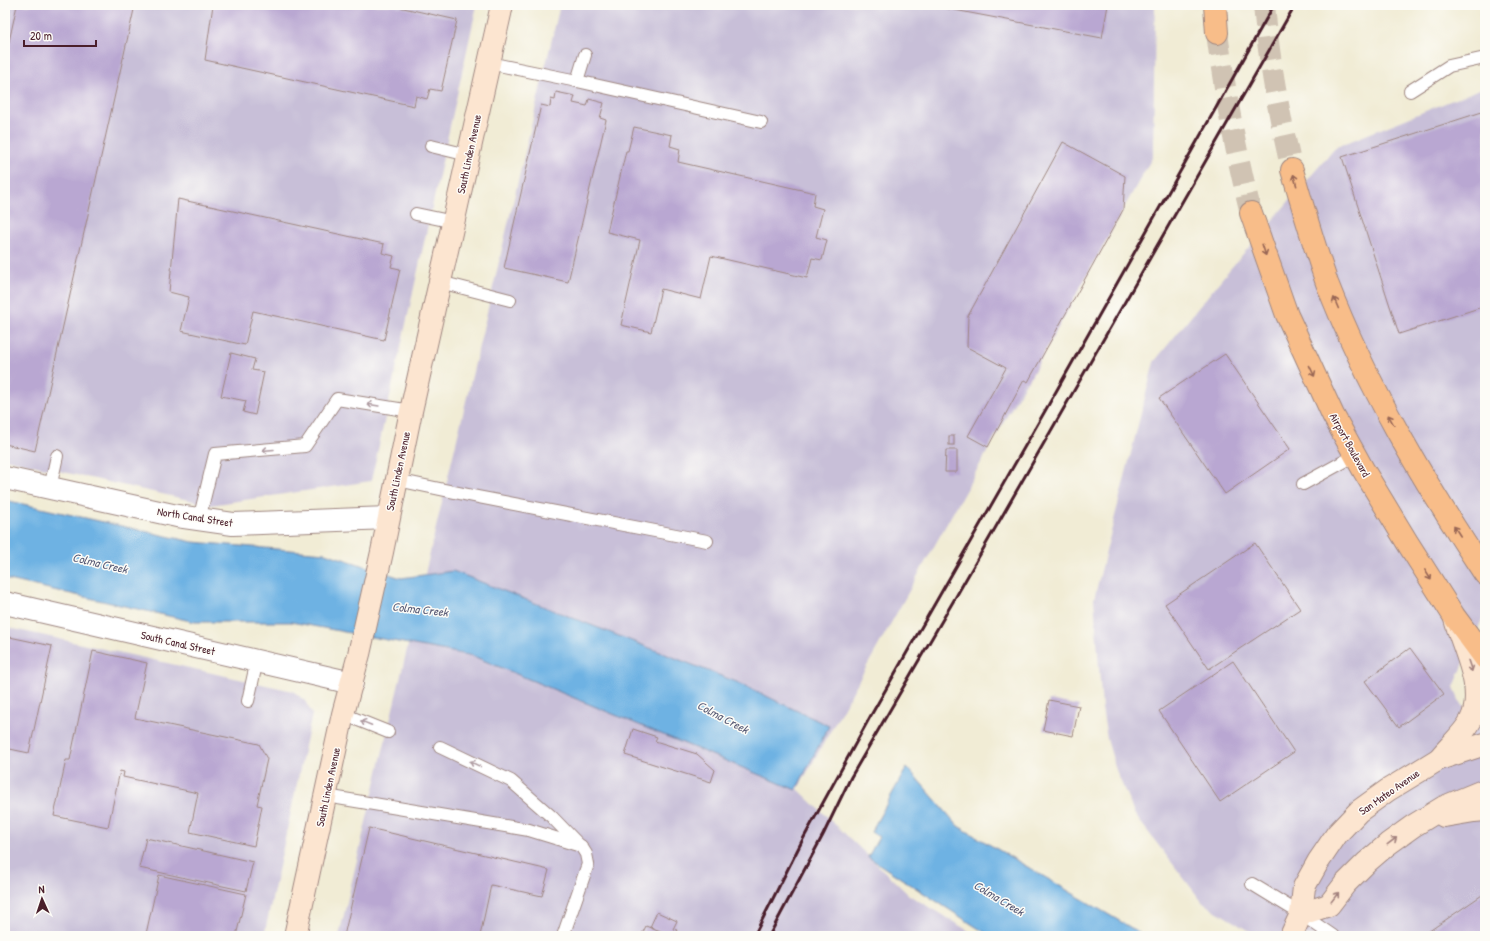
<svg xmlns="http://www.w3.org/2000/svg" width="1490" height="941" font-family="'Patrick Hand',sans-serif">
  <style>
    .industrial { fill: #c8bfd8 }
    .water { fill: #6eb2e3; stroke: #5c6887 }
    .building { fill: #b9a7d2 }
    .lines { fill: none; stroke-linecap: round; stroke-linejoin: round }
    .primary-tunnel { stroke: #d0c3b3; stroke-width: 22; stroke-dasharray: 22 11; stroke-linecap: butt }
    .lane-casing { stroke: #9e8680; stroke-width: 14 }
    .street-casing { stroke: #9e8680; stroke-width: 24 }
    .secondary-casing { stroke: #9e8680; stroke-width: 24 }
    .primary-casing { stroke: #9e8680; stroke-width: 24 }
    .lane { stroke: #fff; stroke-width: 12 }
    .street { stroke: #fff; stroke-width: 22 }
    .secondary { stroke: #fce5d0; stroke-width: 22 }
    .primary { stroke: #f8bd89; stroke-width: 22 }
    .rail { stroke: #4a1f2b; stroke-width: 3 }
    .oneway { stroke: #986655 }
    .oneway2 { stroke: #ae9aa0 }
    .oneway3 { stroke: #a3827e }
    .labels { text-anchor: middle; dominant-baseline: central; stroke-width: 3; stroke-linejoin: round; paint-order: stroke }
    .street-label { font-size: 11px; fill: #4a1f2b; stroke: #fdfcf7 }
    .water-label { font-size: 12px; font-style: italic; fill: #585a75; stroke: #fdfcf7 }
  </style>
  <rect width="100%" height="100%" fill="#fdfcf7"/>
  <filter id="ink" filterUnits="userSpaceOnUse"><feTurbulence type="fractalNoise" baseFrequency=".025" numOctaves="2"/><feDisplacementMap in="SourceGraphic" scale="8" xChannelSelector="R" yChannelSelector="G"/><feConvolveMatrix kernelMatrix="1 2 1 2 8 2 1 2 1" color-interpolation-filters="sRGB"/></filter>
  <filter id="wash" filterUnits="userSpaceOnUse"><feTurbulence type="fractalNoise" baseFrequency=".012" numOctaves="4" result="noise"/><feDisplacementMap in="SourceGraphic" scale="16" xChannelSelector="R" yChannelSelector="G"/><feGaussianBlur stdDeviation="0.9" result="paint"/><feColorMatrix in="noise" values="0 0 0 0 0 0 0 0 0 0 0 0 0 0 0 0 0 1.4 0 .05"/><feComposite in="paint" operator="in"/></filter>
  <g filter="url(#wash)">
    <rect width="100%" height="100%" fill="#f1ecd5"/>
    <g class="industrial">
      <polygon points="5,5 477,5 371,481 211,505 5,459"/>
      <polygon points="560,5 1155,5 1153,156 798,789 909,895 977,936 339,936"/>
      <polygon points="1485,87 1485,612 1454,687 1459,700 1485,735 1485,936 1257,936 1203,903 1135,815 1116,770 1107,739 1102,708 1094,599 1154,362 1224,276 1336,147"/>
      <polygon points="5,627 293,691 305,701 312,714 264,936 5,936"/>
    </g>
    <g class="water">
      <polygon points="5,500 193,542 325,553 401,578 453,571 739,683 829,726 796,790 473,656 291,622 195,622 5,579"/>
      <polygon points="907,767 958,826 1145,936 990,936 868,857 879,837 871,832"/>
    </g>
    <g id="blocks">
      <g class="building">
        <polygon points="17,5 135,5 35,451 5,444 5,60"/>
        <polygon points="213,5 390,5 457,20 441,91 430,89 427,99 416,96 414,106 205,60"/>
        <polygon points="928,5 1108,5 1102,38"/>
        <polygon points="556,92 575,96 573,103 587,106 589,99 604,103 600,118 606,120 568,282 504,268 541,105 550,107 551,99 555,100"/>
        <polygon points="1485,111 1485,306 1399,334 1342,157"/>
        <polygon points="634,127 672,135 670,146 680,149 678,162 815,193 813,206 823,209 816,237 827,240 822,260 812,258 807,278 711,256 701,299 661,289 651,332 621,325 640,240 607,232 626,151 628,151"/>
        <polygon points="1063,142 1125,176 1123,210 1028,382 1024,380 988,447 968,436 1006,368 967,347 968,316"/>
        <polygon points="178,199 384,244 382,253 394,256 391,267 400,269 384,340 253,311 245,345 181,331 189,297 169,292"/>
        <polygon points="231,353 255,359 252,370 264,372 255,415 243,412 246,401 221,396"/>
        <polygon points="1225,354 1290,449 1225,494 1159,398"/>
        <rect x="949" y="436" width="5" height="9"/>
        <polygon points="946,450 957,450 957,472 945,472"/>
        <polygon points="1255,543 1300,609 1209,669 1165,604"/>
        <polygon points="5,636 52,646 29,753 5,748"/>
        <polygon points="1410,648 1444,694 1399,727 1365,681"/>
        <polygon points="93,651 147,663 135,718 259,744 267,759 257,805 262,806 254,846 190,832 198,793 123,777 124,772 120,771 108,827 54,816 66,760 70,760"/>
        <polygon points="1233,661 1294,752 1220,802 1159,711"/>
        <polygon points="1049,700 1079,706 1073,736 1043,730"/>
        <polygon points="633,729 657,737 655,741 697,754 715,770 711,782 625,755"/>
        <polygon points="369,828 549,870 542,896 491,885 480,936 344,936"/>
        <polygon points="146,838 253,862 246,891 139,868"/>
        <polygon points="159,875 246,894 236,936 157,936 146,934"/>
        <polygon points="1485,893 1485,936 1422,936"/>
        <polygon points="657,912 677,921 673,929 677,930 674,936 650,927"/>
        <polygon points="646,926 669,936 641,936"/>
      </g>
    </g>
  </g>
  <g filter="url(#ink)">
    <use href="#blocks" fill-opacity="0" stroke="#9e8680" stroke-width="1"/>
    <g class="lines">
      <g class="primary-tunnel">
        <path d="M1264,5C1269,61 1279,115 1292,170"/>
        <path d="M1217,33C1225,94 1236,153 1251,213"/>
      </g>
      <g class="lane-casing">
        <g id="lane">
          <polyline points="489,63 577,81 585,55"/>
          <polyline points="577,81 761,122"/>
          <polyline points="1410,91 1449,66 1485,58"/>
          <polyline points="431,146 468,155"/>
          <polyline points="416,214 454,222"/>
          <polyline points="440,282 510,300"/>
          <polyline points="397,480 478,497 707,541"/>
          <polyline points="1303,484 1356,455"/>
          <polyline points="50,488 57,456"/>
          <polyline points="199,520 215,454 305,446 337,399 411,411"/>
          <polyline points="248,701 257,660"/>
          <polyline points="343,714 388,732"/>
          <polyline points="440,747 511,781 552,817 580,846"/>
          <polyline points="326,796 529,830 581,846 586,854 588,864 563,936"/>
          <polyline points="1252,884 1301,914 1333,936"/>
        </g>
      </g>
      <g class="street-casing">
        <g id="street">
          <polyline points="5,478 177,516 233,524 388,518"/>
          <polyline points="5,603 352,683"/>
        </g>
      </g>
      <g class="secondary-casing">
        <g id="secondary">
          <path d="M1439,759C1448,747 1464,734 1471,720C1486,689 1463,649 1455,619"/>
          <polyline points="1444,816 1474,811 1485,810"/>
          <polyline points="1301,914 1329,905 1345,884 1367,862 1388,844 1413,826 1444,807 1485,790"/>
          <polyline points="295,936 343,714 359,654 382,552 411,411 502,5"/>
          <polyline points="1291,936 1301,914 1304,887 1318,862 1337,834 1359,811 1388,790 1439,759 1485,744"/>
        </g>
      </g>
      <g class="primary-casing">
        <g id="primary">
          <polyline points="1215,5 1217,33"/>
          <path d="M1292,170C1303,208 1314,246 1327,283C1367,386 1424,482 1485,574"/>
          <polyline points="1251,213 1287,315 1333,415 1364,471 1407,542 1454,616 1485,658"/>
        </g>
      </g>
      <use href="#lane" class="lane"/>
      <use href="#street" class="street"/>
      <use href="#secondary" class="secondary"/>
      <use href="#primary" class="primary"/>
      <g class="rail">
        <polyline points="754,936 802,841 870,717 1045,411 1274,5"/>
        <polyline points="769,936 823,835 851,777 954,600 1295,5"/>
      </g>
    </g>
    <defs><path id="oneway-shaft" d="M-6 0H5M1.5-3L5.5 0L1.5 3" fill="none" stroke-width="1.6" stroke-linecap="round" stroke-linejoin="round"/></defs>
    <g class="oneway">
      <use href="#oneway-shaft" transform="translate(1295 180) rotate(-106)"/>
      <use href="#oneway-shaft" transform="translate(1264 250) rotate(72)"/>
      <use href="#oneway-shaft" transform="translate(1336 303) rotate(-113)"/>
      <use href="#oneway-shaft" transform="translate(1312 371) rotate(65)"/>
      <use href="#oneway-shaft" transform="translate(1391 420) rotate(-119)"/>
      <use href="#oneway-shaft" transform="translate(1457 531) rotate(-123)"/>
      <use href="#oneway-shaft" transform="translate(1428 575) rotate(58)"/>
    </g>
    <g class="oneway2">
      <use href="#oneway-shaft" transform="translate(373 405) rotate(-171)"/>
      <use href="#oneway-shaft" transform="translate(268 450) rotate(175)"/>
      <use href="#oneway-shaft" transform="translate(366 723) rotate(-158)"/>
      <use href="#oneway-shaft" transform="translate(475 764) rotate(-154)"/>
    </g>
    <g class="oneway3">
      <use href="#oneway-shaft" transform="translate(1470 666) rotate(71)"/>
      <use href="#oneway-shaft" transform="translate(1392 841) rotate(-37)"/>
      <use href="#oneway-shaft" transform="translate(1335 897) rotate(-52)"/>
    </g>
  </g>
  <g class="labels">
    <g class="street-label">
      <text transform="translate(469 154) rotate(-78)">South Linden Avenue</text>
      <text transform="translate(1350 445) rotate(61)">Airport Boulevard</text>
      <text transform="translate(398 471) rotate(-78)">South Linden Avenue</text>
      <text transform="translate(195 517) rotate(9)">North Canal Street</text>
      <text transform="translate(178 643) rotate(13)">South Canal Street</text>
      <text transform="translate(328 787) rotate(-78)">South Linden Avenue</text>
      <text transform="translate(1389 792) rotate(-35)">San Mateo Avenue</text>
    </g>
    <g class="water-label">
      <text transform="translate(100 563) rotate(13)">Colma Creek</text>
      <text transform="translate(420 609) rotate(6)">Colma Creek</text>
      <text transform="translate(723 717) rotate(28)">Colma Creek</text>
      <text transform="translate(999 898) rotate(31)">Colma Creek</text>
    </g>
  </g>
  <rect width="1490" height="941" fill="none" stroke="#fdfcf7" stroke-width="20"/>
  <g transform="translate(42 899) rotate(357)" stroke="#fdfcf7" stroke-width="3" paint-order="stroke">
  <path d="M0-3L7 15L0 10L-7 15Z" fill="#4a1f2b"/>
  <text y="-6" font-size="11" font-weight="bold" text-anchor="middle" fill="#4a1f2b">N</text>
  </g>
  <path d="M24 40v6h72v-6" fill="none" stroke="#4a1f2b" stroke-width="2"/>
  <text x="30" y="40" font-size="12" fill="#4a1f2b" stroke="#fdfcf7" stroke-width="3" paint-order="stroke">20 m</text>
</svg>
